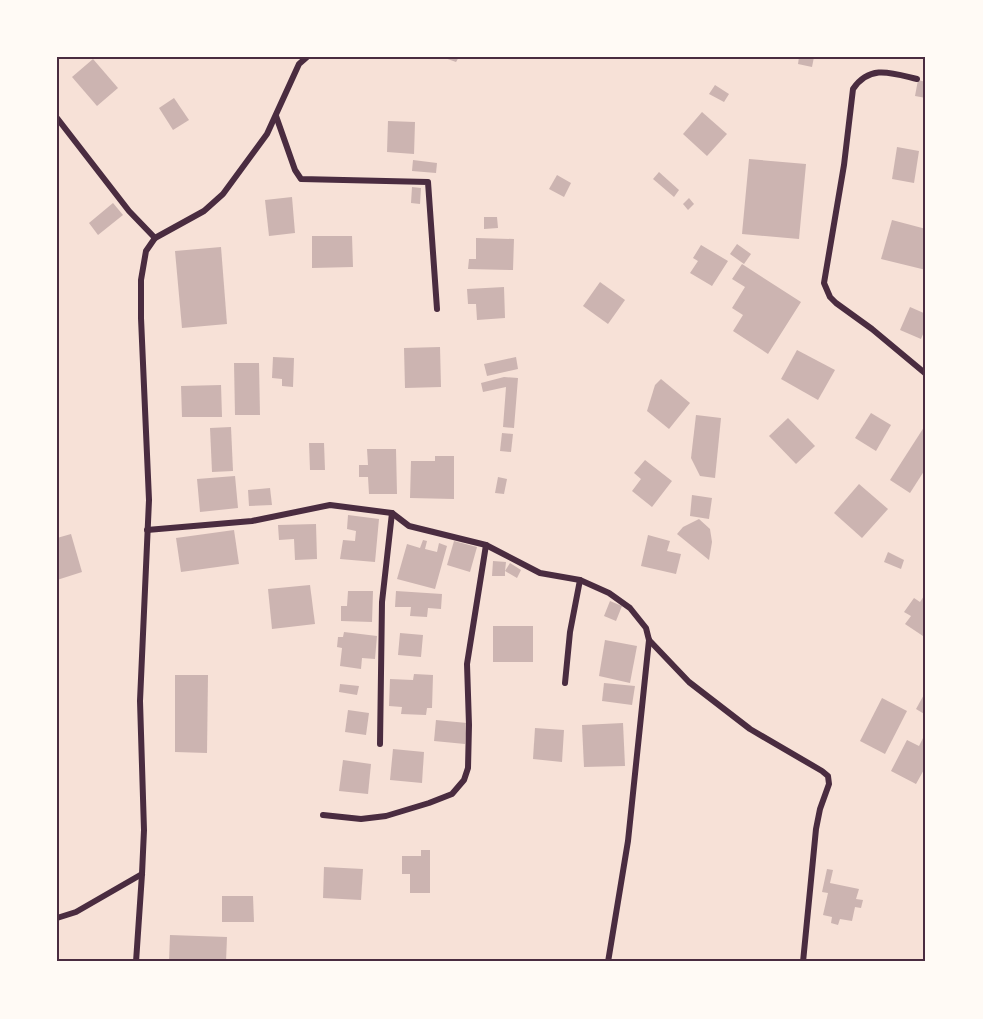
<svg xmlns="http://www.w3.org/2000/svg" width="983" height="1019" font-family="Ubuntu,sans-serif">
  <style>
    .building { fill: #ccb4b1 }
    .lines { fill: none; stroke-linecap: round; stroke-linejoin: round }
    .minor { stroke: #4a2c40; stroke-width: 6 }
    .neatline { fill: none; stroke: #4a2c40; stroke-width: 2 }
  </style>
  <rect width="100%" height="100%" fill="#f7e1d7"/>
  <g class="building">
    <polygon points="442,57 459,57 456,62"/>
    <polygon points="799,57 814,57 812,67 798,64"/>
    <polygon points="93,59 118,88 97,106 72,77"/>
    <polygon points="918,80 926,82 926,98 915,96"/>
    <polygon points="715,85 729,94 724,102 709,94"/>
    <polygon points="174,98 189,120 173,130 159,108"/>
    <polygon points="702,112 727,134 707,156 683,134"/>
    <polygon points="388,121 415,122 414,154 387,152"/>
    <polygon points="897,147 919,151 914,183 892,179"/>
    <polygon points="749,159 806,164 799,239 742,234"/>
    <polygon points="413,160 437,163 436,173 412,171"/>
    <polygon points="659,172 679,190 674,197 653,179"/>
    <polygon points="557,175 571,183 564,197 549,189"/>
    <polygon points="412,187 421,188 420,204 411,203"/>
    <polygon points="292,197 295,233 269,236 265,200"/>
    <polygon points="689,198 694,204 688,210 683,204"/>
    <polygon points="113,203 123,215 98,235 89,223"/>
    <polygon points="484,217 497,217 498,228 484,229"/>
    <polygon points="892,220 926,229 926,270 881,259"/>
    <polygon points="312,236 352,236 353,267 312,268"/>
    <polygon points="476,238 514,239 513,270 468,269 469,259 476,259"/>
    <polygon points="737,244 751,254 744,264 730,254"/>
    <polygon points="701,245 728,261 712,286 690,273 698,261 693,258"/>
    <polygon points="221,247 227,324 182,328 175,251"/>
    <polygon points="742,264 801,302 768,354 733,331 743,315 732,308 745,287 732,279"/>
    <polygon points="600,282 625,300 608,324 583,306"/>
    <polygon points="504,287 505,318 477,320 476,304 468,304 467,289"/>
    <polygon points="910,307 926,314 926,327 921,339 900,330"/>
    <polygon points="440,347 441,387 405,388 404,348"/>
    <polygon points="797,350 835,370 818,400 781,379"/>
    <polygon points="273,357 294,358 293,387 282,386 282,379 272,378"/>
    <polygon points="516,357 518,369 487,376 484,364"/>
    <polygon points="234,363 259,363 260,415 235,415"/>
    <polygon points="504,377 518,378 514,428 503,427 506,387 483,392 481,383"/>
    <polygon points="661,379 690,403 669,429 647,411 655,385"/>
    <polygon points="221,385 222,417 182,417 181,386"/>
    <polygon points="871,413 891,425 876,451 855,438"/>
    <polygon points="696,415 721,418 715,478 700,476 691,458"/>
    <polygon points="788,418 815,446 796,464 769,436"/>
    <polygon points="926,424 926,468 910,493 890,480"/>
    <polygon points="231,427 233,471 212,472 210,428"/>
    <polygon points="502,433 513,434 511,452 500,451"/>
    <polygon points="309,443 324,443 325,470 310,470"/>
    <polygon points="367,449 396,449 397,494 369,494 368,477 359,477 359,465 368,465"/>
    <polygon points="435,456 454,456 454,499 410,498 411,461 435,461"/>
    <polygon points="645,460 672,481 652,507 632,491 641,479 634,473"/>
    <polygon points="235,476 238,508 200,512 197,479"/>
    <polygon points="498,477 507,479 504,494 495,493"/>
    <polygon points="859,484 888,509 862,538 834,513"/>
    <polygon points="270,488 272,505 249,506 248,490"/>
    <polygon points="692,495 712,498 709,519 690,516"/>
    <polygon points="348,515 379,519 375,562 340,559 343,540 355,541 356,531 347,529"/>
    <polygon points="699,519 710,529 712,542 709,560 677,534 683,527"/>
    <polygon points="316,524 317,559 295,560 294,539 279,540 278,525"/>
    <polygon points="234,530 239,564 181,572 176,538"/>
    <polygon points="71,534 82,572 57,580 57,538"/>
    <polygon points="648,535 670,541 667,551 681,554 676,574 641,566"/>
    <polygon points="423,540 427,541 425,549 437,552 439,543 447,546 435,589 397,579 407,544 420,548"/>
    <polygon points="454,541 477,547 470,572 447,565"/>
    <polygon points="888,552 904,560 901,569 884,562"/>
    <polygon points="493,561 506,562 505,571 510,563 521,570 517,578 505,571 505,576 492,576"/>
    <polygon points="310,585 315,624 272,629 268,589"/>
    <polygon points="348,591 373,591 372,622 341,621 341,606 347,606"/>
    <polygon points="396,591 442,594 441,609 428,608 427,617 410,616 411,607 395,607"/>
    <polygon points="926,593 926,638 905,624 911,616 904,612 914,598 920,602"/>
    <polygon points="610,601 622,606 616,621 604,616"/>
    <rect x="493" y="626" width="40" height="36"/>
    <polygon points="344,632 377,636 375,659 362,658 361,669 340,666 342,648 337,647 338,637 343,637"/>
    <polygon points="400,633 423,635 421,657 398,655"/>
    <polygon points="605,640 637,646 630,683 599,676"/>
    <polygon points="414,674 433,675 432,708 427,708 426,715 401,714 402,707 389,706 390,679 413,680"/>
    <polygon points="175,675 208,675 207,753 175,752"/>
    <polygon points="604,683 635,686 632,705 602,701"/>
    <polygon points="340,684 359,686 357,695 339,692"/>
    <polygon points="926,691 926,715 916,709"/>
    <polygon points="882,698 907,711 885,754 860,741"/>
    <polygon points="348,710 369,713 366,735 345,732"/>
    <polygon points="436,720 467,723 465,744 434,741"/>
    <polygon points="623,723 625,766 584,767 582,725"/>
    <polygon points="535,728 564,730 562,762 533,759"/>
    <polygon points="926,732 926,766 916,784 891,771 907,740 919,746"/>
    <polygon points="393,749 424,752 422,783 390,780"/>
    <polygon points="343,760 371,764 368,794 339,791"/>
    <polygon points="421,850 430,850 430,893 410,893 410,874 402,874 402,856 421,856"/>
    <polygon points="324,867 363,869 361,900 323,898"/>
    <polygon points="827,869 833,870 830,883 859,889 856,899 863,900 861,908 855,907 852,921 840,919 838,925 831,923 832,917 823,915 828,893 822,892"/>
    <polygon points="222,896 253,896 254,922 222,922"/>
    <polygon points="170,935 227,937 226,962 169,962"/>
  </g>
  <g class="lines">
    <g class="minor">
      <path d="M917,79C892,73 870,64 853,89L844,165L824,283L830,297L836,303L872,329L926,374"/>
      <polyline points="276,116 295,170 301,179 428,182 437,309"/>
      <polyline points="57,118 129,211 155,238 146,251 141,280 141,318 149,500 140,701 144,830 142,874 136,962"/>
      <polyline points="155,238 204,211 223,194 267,134 299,64 307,57"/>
      <polyline points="147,530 252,521 330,505 392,513 409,526 486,545 540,573 580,580 609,593 630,608 646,628 649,640 689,682 750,729 822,771 828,776 829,784 820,809 816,829 803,962"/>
      <polyline points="565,683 570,632 580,580"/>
      <polyline points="380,744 382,602 392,513"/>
      <polyline points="323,815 361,819 386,816 429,803 452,794 464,780 468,768 469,725 467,664 486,545"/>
      <polyline points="57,918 76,912 142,874"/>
      <polyline points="608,962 628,841 649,640"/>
    </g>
  </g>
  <rect width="983" height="1019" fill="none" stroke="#fffaf5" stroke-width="117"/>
  <rect x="58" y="58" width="866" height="902" class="neatline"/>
</svg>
